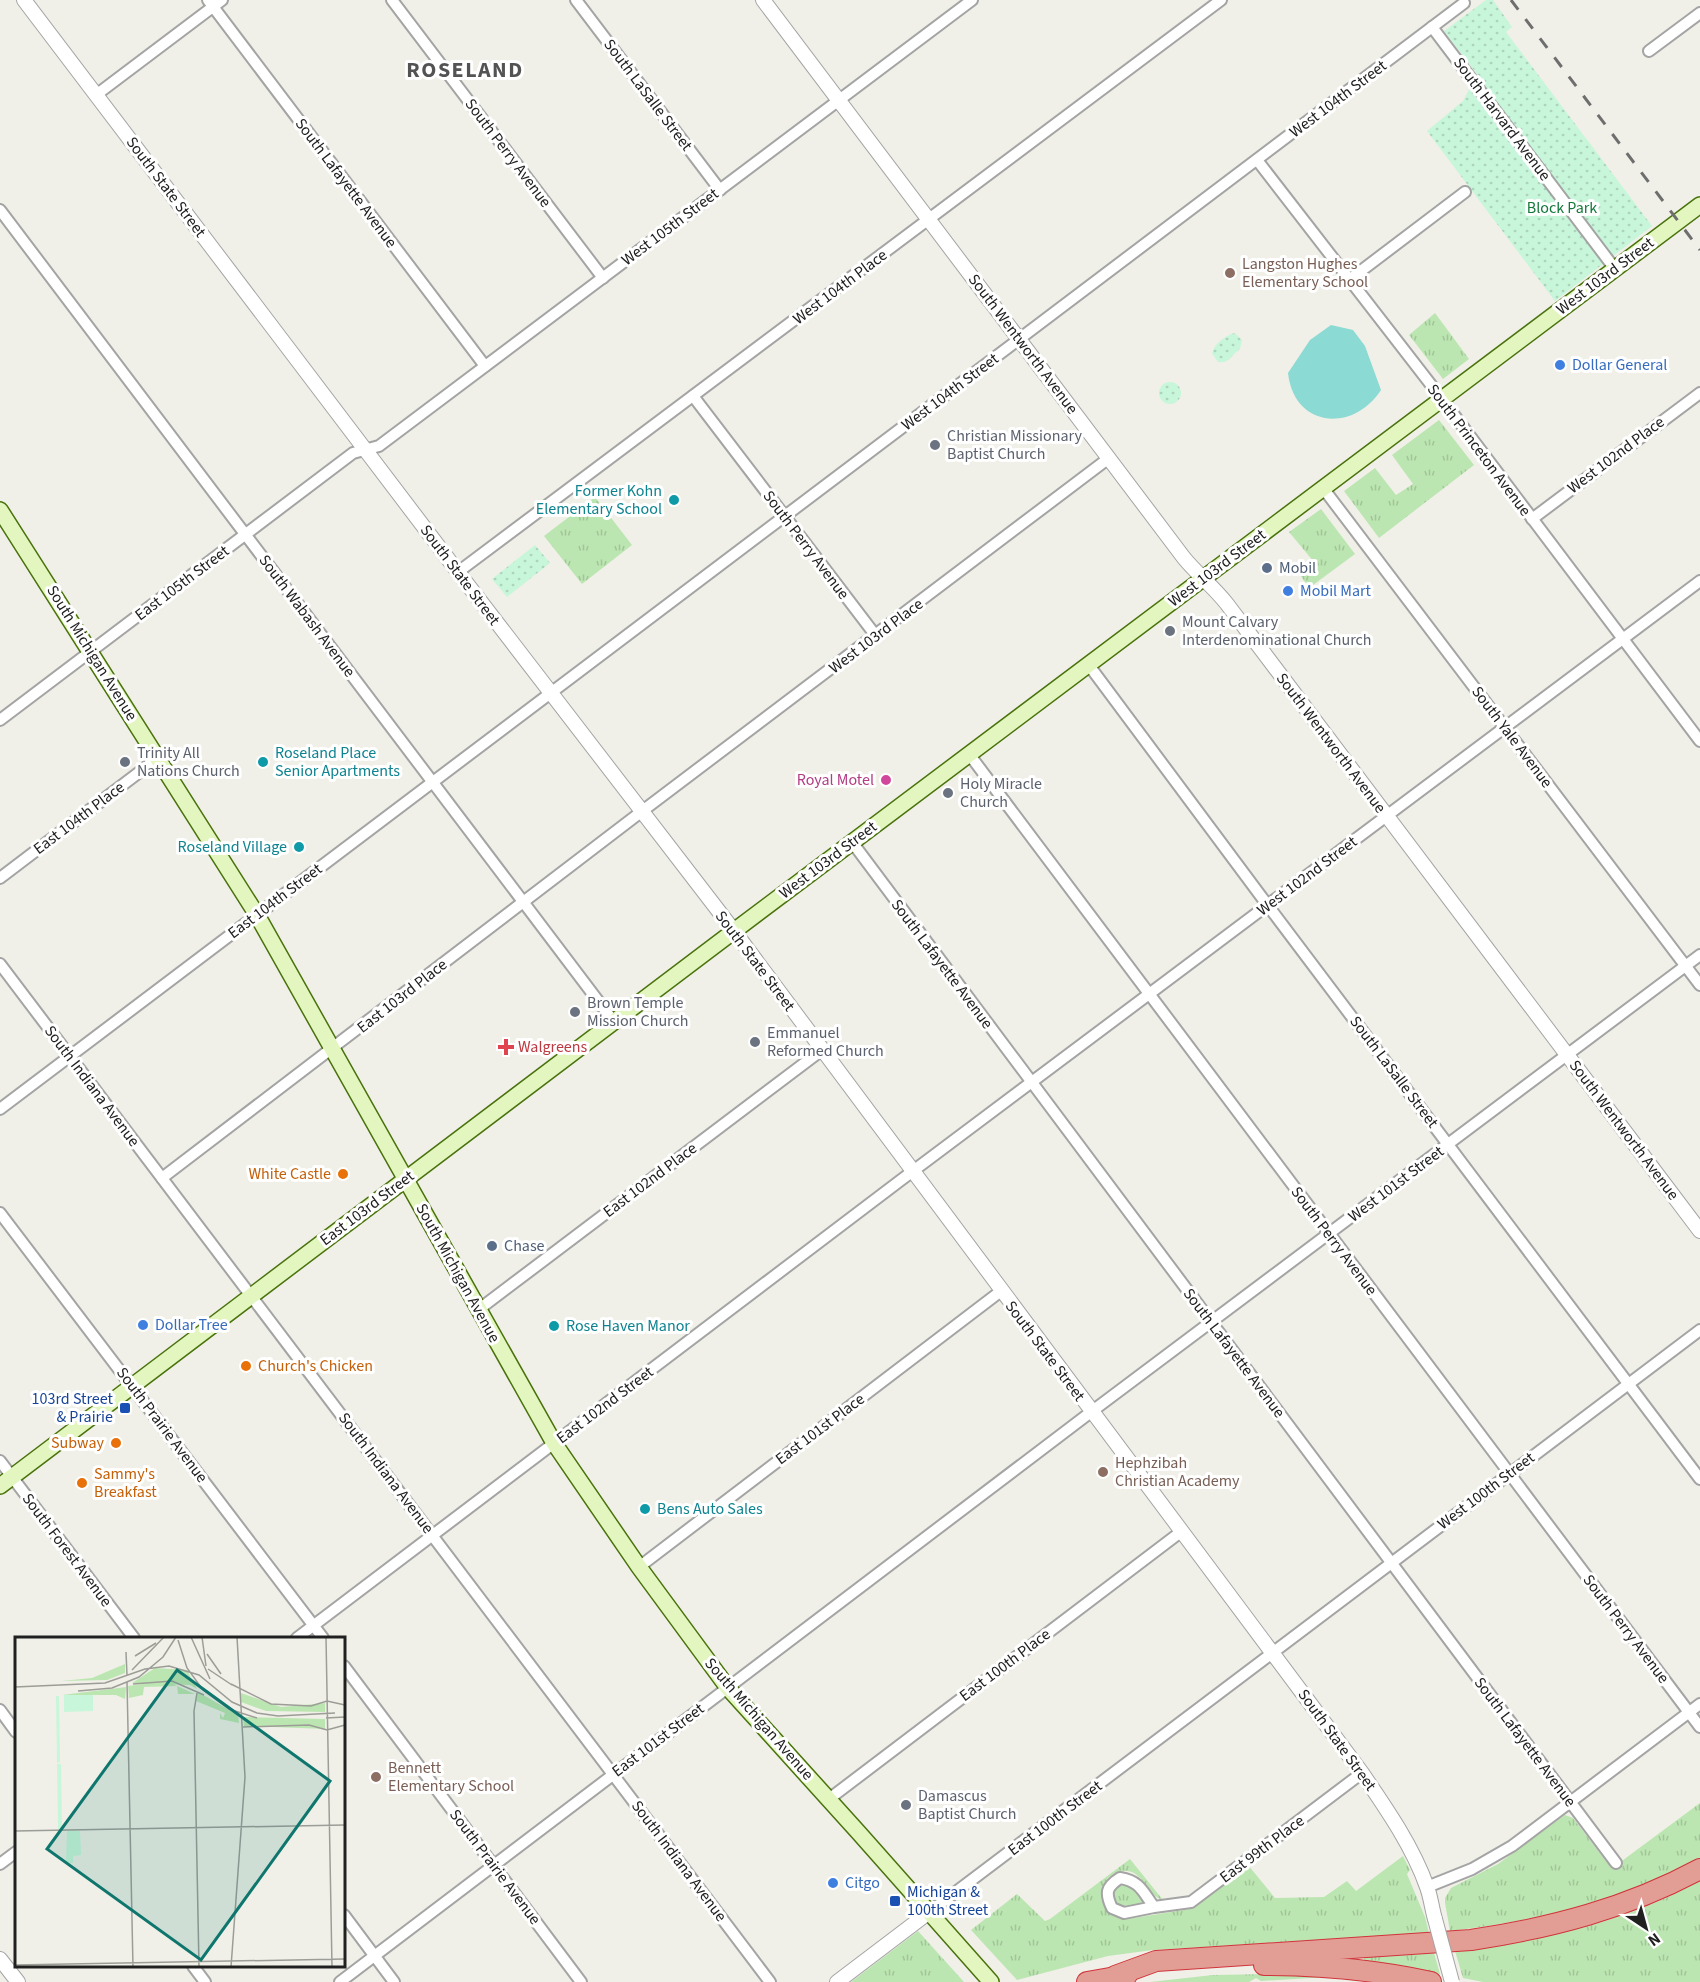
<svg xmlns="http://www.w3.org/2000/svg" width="1700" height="1982" font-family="'Source Sans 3',sans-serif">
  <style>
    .grass { fill: url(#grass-tufts) }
    .park { fill: url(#park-dots) }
    .pitch { fill: #8bdad3 }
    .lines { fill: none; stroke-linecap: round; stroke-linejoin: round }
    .minor-casing { stroke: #a4a4a4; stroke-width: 14 }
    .tertiary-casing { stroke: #a4a4a4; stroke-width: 16 }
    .secondary-casing { stroke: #49720c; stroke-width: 18 }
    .motorway-casing { stroke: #d0333a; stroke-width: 22 }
    .minor { stroke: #fff; stroke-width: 10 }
    .tertiary { stroke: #fff; stroke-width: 14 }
    .secondary { stroke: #e3f6c0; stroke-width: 15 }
    .motorway { stroke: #e29e95; stroke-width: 20 }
    .rail { stroke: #6e6e6e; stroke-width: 3; stroke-dasharray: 12 12; stroke-linecap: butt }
    .tertiary-bridge-casing { stroke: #a4a4a4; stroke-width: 16; stroke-linecap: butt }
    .tertiary-bridge { stroke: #fff; stroke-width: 14 }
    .education-dot { fill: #8d6e63; stroke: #fff; stroke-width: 2 }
    .shop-dot { fill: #3f7fe0; stroke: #fff; stroke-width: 2 }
    .worship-dot { fill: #6b7280; stroke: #fff; stroke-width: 2 }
    .culture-dot { fill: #0f9aa8; stroke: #fff; stroke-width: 2 }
    .service-dot { fill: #5c6f8a; stroke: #fff; stroke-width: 2 }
    .hotel-dot { fill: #d1479c; stroke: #fff; stroke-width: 2 }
    .health-dot { fill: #e0444e; stroke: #fff; stroke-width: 2 }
    .food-dot { fill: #e8710a; stroke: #fff; stroke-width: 2 }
    .transit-dot { fill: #1a4fb4; stroke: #fff; stroke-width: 2 }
    .labels { text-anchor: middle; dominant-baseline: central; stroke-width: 6; stroke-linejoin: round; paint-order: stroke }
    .street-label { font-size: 16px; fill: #202020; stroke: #fff }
    .park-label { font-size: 16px; fill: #13793a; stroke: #fff }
    .education-label { font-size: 16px; fill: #785e54; stroke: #fff; text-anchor: start }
    .shop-label { font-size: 16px; fill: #366cbe; stroke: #fff; text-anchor: start }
    .worship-label { font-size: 16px; fill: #5b616d; stroke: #fff; text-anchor: start }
    .culture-label { font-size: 16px; fill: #0d838f; stroke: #fff; text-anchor: start }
    .service-label { font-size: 16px; fill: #4e5e75; stroke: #fff; text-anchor: start }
    .hotel-label { font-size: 16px; fill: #b23c85; stroke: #fff; text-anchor: end }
    .health-label { font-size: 16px; fill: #be3a42; stroke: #fff; text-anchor: start }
    .food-label { font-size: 16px; fill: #c56008; stroke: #fff; text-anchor: end }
    .transit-label { font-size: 16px; fill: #164399; stroke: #fff; text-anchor: end }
    .district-label { font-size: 22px; font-weight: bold; letter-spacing: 1.5px; fill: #535353; stroke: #fff }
    .inset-road { fill: none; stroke: #9d9d98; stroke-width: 1.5 }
    .view { fill: #0f766e; fill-opacity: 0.15; stroke: #0f766e; stroke-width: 3 }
    .inset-edge { fill: none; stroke: #202020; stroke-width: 3 }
  </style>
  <defs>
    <pattern id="grass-tufts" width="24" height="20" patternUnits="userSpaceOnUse" patternTransform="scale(1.5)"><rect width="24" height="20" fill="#bce6b1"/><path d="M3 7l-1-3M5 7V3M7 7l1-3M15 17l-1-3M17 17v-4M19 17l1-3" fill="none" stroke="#a1c598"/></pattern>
    <pattern id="park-dots" width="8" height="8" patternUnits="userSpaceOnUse" patternTransform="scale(1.5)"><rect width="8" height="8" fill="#c8f6da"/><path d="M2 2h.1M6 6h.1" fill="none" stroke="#acd3bb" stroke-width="1.8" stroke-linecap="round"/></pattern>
  </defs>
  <rect width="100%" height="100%" fill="#f0f0e8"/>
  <g class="grass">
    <polygon points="1435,313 1469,359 1443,379 1409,335"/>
    <polygon points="1439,420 1474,465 1379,538 1344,491 1375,468 1396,495 1413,484 1392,455"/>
    <polygon points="595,497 632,545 582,584 544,536"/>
    <polygon points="1321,509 1355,554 1309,588 1299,573 1314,562 1289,532"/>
    <path d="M1700,1803V1858C1619,1902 1540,1920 1450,1931L1445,1903V1898L1451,1888L1498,1864L1565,1815L1573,1818L1605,1860L1610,1865L1615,1866Z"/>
    <path d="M1403,1856L1410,1870L1407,1874L1425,1917L1429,1933L1153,1950L1108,1956L1017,1980L971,1930L1017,1894L1045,1921L1050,1919L1130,1859L1163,1900C1148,1896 1143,1872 1127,1871C1096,1870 1092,1914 1127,1919L1190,1909L1248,1865L1275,1898L1324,1897L1347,1881L1356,1891Z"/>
    <path d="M1700,1881V1982H1483L1463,1978L1455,1951C1541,1942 1624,1922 1700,1881Z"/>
    <path d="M1125,1884L1133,1888L1144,1903C1131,1907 1105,1910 1116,1888Z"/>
    <polygon points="918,1931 964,1982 851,1982"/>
    <polygon points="1434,1953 1440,1974 1364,1961 1364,1956"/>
    <polygon points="1270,1974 1328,1977 1261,1981 1256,1978 1249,1982 1150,1982 1213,1975"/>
  </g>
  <g class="park">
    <polygon points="1486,0 1493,0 1512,27 1506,32 1652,226 1555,301 1427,131 1463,101 1477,74 1444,31"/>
    <path d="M1235,333L1242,340L1240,349C1231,355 1230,364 1218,362L1212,353C1214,344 1226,335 1235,333Z"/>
    <circle cx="1170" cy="393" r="11"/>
    <polygon points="535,545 550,563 507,597 492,579"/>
  </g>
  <path class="pitch" d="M1331,325L1353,330L1365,346L1381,390C1353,433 1294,428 1288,373L1310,340Z"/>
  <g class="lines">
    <g class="minor-casing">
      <g id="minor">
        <polyline points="208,0 485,366"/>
        <polyline points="392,0 603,278"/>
        <polyline points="576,0 720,190"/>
        <polyline points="1432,27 1615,269"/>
        <polyline points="1649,51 1700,13"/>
        <polyline points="96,95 222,0"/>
        <polyline points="1257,160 1442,399 1700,741"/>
        <polyline points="0,210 614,1022"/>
        <polyline points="1349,280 1465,192"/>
        <polyline points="693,396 876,636"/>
        <polyline points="1323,488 1700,985"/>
        <polyline points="1532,519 1700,393"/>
        <polyline points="458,572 1221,0"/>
        <polyline points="1088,664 1260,895 1700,1479"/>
        <polyline points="0,720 353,453 379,446 972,0"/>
        <polyline points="969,754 1700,1727"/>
        <polyline points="852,842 1616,1863"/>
        <polyline points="0,878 158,758"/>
        <polyline points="0,964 770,1982"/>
        <polyline points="0,1109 1464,3"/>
        <polyline points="162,1178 641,812 1109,458"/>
        <polyline points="0,1213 323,1638"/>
        <polyline points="478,1310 822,1050"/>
        <polyline points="0,1461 134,1638"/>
        <polyline points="639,1567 1001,1291"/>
        <polyline points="297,1638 901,1180 1700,581"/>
        <polyline points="344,1666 581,1982"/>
        <polyline points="0,1710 16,1732"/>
        <polyline points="829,1799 1182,1531"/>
        <polyline points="0,1864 16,1852"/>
        <polyline points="1427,1887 1472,1869 1512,1846 1700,1704"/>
        <path d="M1154,1907C1143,1892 1140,1881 1120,1878C1106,1887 1105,1893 1112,1908L1124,1913L1154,1907L1191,1902L1362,1773"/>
        <polyline points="928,1913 1700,1330"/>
        <polyline points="344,1915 394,1982"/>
        <polyline points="193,1966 205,1982"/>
        <polyline points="340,1982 1091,1412 1700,955"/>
      </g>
    </g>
    <g class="tertiary-casing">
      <g id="tertiary">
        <path d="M24,0L458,572L734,931L1362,1773C1386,1808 1413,1847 1427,1887C1431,1898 1432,1909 1435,1919"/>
        <path d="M763,0L1184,558C1197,574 1214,587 1227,604L1700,1231"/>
        <polyline points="0,1959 18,1982"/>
        <polyline points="837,1982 928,1913"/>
      </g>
    </g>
    <g class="secondary-casing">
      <g id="secondary">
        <polyline points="0,510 257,915 554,1443 639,1567 728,1688 859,1833 991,1982"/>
        <polyline points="0,1486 734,931 1700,205"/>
      </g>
    </g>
    <g class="motorway-casing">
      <g id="motorway">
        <path d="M1264,1965C1320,1965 1376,1970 1431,1982"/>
        <path d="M1115,1976L1156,1961L1471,1940C1551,1928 1628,1908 1700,1869"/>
        <polyline points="1087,1982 1127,1975"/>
      </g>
    </g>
    <use href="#minor" class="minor"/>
    <use href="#tertiary" class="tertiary"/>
    <use href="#secondary" class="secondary"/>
    <use href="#motorway" class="motorway"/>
    <polyline class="rail" points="1511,0 1700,250"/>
    <g class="tertiary-bridge-casing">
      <polyline id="tertiary-bridge" points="1435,1919 1452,1982"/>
    </g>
    <use href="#tertiary-bridge" class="tertiary-bridge"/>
  </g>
  <g class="education-dot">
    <circle cx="1230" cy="273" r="6"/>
    <circle cx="1103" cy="1472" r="6"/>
    <circle cx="376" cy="1777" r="6"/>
  </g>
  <g class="shop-dot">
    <circle cx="1560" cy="365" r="6"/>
    <circle cx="1288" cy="591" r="6"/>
    <circle cx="143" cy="1325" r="6"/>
    <circle cx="833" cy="1883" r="6"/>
  </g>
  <g class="worship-dot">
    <circle cx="935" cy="445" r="6"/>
    <circle cx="1170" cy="631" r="6"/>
    <circle cx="125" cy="762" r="6"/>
    <circle cx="948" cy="793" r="6"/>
    <circle cx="575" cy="1012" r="6"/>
    <circle cx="755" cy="1042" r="6"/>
    <circle cx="906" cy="1805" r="6"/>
  </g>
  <g class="culture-dot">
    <circle cx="674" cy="500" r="6"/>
    <circle cx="263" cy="762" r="6"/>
    <circle cx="299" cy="847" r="6"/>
    <circle cx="554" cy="1326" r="6"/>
    <circle cx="645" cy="1509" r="6"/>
  </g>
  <g class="service-dot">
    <circle cx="1267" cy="568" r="6"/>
    <circle cx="492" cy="1246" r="6"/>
  </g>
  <circle class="hotel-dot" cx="886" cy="780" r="6"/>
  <path class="health-dot" d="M503 1038h6v6h6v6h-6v6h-6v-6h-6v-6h6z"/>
  <g class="food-dot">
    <circle cx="343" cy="1174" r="6"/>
    <circle cx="246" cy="1366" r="6"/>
    <circle cx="116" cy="1443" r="6"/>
    <circle cx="82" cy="1483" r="6"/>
  </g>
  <g class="transit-dot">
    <rect x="119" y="1402" width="12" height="12" rx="3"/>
    <rect x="889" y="1895" width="12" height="12" rx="3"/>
  </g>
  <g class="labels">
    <g class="street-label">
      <text transform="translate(648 95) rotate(53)">South LaSalle Street</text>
      <text transform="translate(1338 99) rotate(-37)">West 104th Street</text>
      <text transform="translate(1502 119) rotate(53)">South Harvard Avenue</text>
      <text transform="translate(508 153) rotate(53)">South Perry Avenue</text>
      <text transform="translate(346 183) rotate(53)">South Lafayette Avenue</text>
      <text transform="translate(166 187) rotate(53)">South State Street</text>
      <text transform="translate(670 227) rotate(-37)">West 105th Street</text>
      <text transform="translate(1605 276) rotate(-37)">West 103rd Street</text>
      <text transform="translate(840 287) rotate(-37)">West 104th Place</text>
      <text transform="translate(1023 344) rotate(53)">South Wentworth Avenue</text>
      <text transform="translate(950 392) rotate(-37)">West 104th Street</text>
      <text transform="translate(1479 450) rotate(53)">South Princeton Avenue</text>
      <text transform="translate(1616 455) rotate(-37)">West 102nd Place</text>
      <text transform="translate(806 545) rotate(53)">South Perry Avenue</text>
      <text transform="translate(1217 568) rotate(-37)">West 103rd Street</text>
      <text transform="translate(460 575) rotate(53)">South State Street</text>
      <text transform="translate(182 583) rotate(-37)">East 105th Street</text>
      <text transform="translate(307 616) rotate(53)">South Wabash Avenue</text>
      <text transform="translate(876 636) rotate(-37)">West 103rd Place</text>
      <text transform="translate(92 653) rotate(58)">South Michigan Avenue</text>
      <text transform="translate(1512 737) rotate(53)">South Yale Avenue</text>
      <text transform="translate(1331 743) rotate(53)">South Wentworth Avenue</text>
      <text transform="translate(79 818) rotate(-37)">East 104th Place</text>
      <text transform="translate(828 860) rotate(-37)">West 103rd Street</text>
      <text transform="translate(1307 876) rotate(-37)">West 102nd Street</text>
      <text transform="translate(275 901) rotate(-37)">East 104th Street</text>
      <text transform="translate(755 961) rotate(53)">South State Street</text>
      <text transform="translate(942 964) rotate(53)">South Lafayette Avenue</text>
      <text transform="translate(402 996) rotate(-38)">East 103rd Place</text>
      <text transform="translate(1394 1072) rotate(53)">South LaSalle Street</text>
      <text transform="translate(92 1086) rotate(53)">South Indiana Avenue</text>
      <text transform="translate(1624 1130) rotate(53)">South Wentworth Avenue</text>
      <text transform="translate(650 1180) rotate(-37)">East 102nd Place</text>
      <text transform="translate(1396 1184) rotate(-37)">West 101st Street</text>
      <text transform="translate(367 1208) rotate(-37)">East 103rd Street</text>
      <text transform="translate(1334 1241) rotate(53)">South Perry Avenue</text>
      <text transform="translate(458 1273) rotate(61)">South Michigan Avenue</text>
      <text transform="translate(1045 1351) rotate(53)">South State Street</text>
      <text transform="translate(1234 1353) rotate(53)">South Lafayette Avenue</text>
      <text transform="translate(605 1405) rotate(-37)">East 102nd Street</text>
      <text transform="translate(162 1425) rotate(53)">South Prairie Avenue</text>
      <text transform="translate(820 1429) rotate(-37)">East 101st Place</text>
      <text transform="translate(386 1473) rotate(53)">South Indiana Avenue</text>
      <text transform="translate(1486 1491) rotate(-37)">West 100th Street</text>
      <text transform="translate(67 1550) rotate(53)">South Forest Avenue</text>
      <text transform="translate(1626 1629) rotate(53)">South Perry Avenue</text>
      <text transform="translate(1005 1665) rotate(-37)">East 100th Place</text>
      <text transform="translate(759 1719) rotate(49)">South Michigan Avenue</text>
      <text transform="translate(658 1740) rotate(-37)">East 101st Street</text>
      <text transform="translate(1337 1740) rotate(54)">South State Street</text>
      <text transform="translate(1525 1742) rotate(53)">South Lafayette Avenue</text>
      <text transform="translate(1055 1818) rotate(-37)">East 100th Street</text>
      <text transform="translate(1262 1849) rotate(-37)">East 99th Place</text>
      <text transform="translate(679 1861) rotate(53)">South Indiana Avenue</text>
      <text transform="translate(495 1867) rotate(53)">South Prairie Avenue</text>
    </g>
    <g class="park-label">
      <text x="1562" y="208">Block Park</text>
    </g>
    <g class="education-label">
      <text x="1242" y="264">Langston Hughes<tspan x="1242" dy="18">Elementary School</tspan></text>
      <text x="1115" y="1463">Hephzibah<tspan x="1115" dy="18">Christian Academy</tspan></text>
      <text x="388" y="1768">Bennett<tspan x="388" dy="18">Elementary School</tspan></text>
    </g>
    <g class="shop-label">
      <text x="1572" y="365">Dollar General</text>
      <text x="1300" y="591">Mobil Mart</text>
      <text x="155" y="1325">Dollar Tree</text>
      <text x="845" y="1883">Citgo</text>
    </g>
    <g class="worship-label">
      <text x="947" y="436">Christian Missionary<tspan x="947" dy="18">Baptist Church</tspan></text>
      <text x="1182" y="622">Mount Calvary<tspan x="1182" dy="18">Interdenominational Church</tspan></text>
      <text x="137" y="753">Trinity All<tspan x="137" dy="18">Nations Church</tspan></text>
      <text x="960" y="784">Holy Miracle<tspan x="960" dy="18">Church</tspan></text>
      <text x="587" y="1003">Brown Temple<tspan x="587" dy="18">Mission Church</tspan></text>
      <text x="767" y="1033">Emmanuel<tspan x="767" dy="18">Reformed Church</tspan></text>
      <text x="918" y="1796">Damascus<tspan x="918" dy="18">Baptist Church</tspan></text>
    </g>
    <g class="culture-label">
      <text x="662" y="491" text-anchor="end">Former Kohn<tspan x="662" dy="18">Elementary School</tspan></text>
      <text x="275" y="753">Roseland Place<tspan x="275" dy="18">Senior Apartments</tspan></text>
      <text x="287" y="847" text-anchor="end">Roseland Village</text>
      <text x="566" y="1326">Rose Haven Manor</text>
      <text x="657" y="1509">Bens Auto Sales</text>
    </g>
    <g class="service-label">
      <text x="1279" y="568">Mobil</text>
      <text x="504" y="1246">Chase</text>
    </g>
    <g class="hotel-label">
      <text x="874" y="780">Royal Motel</text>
    </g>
    <g class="health-label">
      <text x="518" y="1047">Walgreens</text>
    </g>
    <g class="food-label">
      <text x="331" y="1174">White Castle</text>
      <text x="258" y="1366" text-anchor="start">Church's Chicken</text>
      <text x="104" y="1443">Subway</text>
      <text x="94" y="1474" text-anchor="start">Sammy's<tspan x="94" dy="18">Breakfast</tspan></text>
    </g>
    <g class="transit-label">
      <text x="113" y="1399">103rd Street<tspan x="113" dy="18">&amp; Prairie</tspan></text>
      <text x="907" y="1892" text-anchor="start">Michigan &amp;<tspan x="907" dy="18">100th Street</tspan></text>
    </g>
    <g class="district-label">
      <text x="465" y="70">ROSELAND</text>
    </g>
  </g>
  <g transform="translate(15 1637)">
    <rect width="330" height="330" fill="#f0f0e8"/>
    <path d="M110,27V36L92,43L46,44L77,41ZM140,31L172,33L182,52L175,48L117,46ZM151,44L180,57H163L162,49L129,50L128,58L114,61L113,49ZM111,50L110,62L101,58H47ZM183,55L223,78L224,86L205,82V76L208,81L210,76L181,64ZM226,56L266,70L310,66V75L251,74L226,65ZM228,80L310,82V92L229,89Z" fill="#bce6b1"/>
    <path d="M49,58H78V74L49,75ZM41,59H44L45,125L42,126ZM42,127H46L47,192H43ZM52,194H65L66,218L58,219V226H51Z" fill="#c8f6da"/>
    <path class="inset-road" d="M176,0L195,42M187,0L191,29M311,0L317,330M163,3L172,31L188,53L214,72L242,81M111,15L112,38M192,17L206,37M120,19L141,6M193,32L217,48M117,33L149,0M112,45L118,330M118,47L157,44L189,58M216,47L256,67L296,69L312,64L330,68M0,50L90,46L130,32L154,29L184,38L217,65L242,76L263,79L320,76M63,54L97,51L124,40L148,20L161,0M182,56L179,74L184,330M311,81L330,80M228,90L294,88L312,93L330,88M0,194L330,188M0,328L330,322M216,330L230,140L222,0"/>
    <path class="view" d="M162,33L315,144L186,323L32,212Z"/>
    <rect width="330" height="330" class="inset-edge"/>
  </g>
  <g transform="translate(1646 1928) rotate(144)" stroke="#ffffff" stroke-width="4.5" paint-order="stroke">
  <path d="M0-4.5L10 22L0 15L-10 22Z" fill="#202020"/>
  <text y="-9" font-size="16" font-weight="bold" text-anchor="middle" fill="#202020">N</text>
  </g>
</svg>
